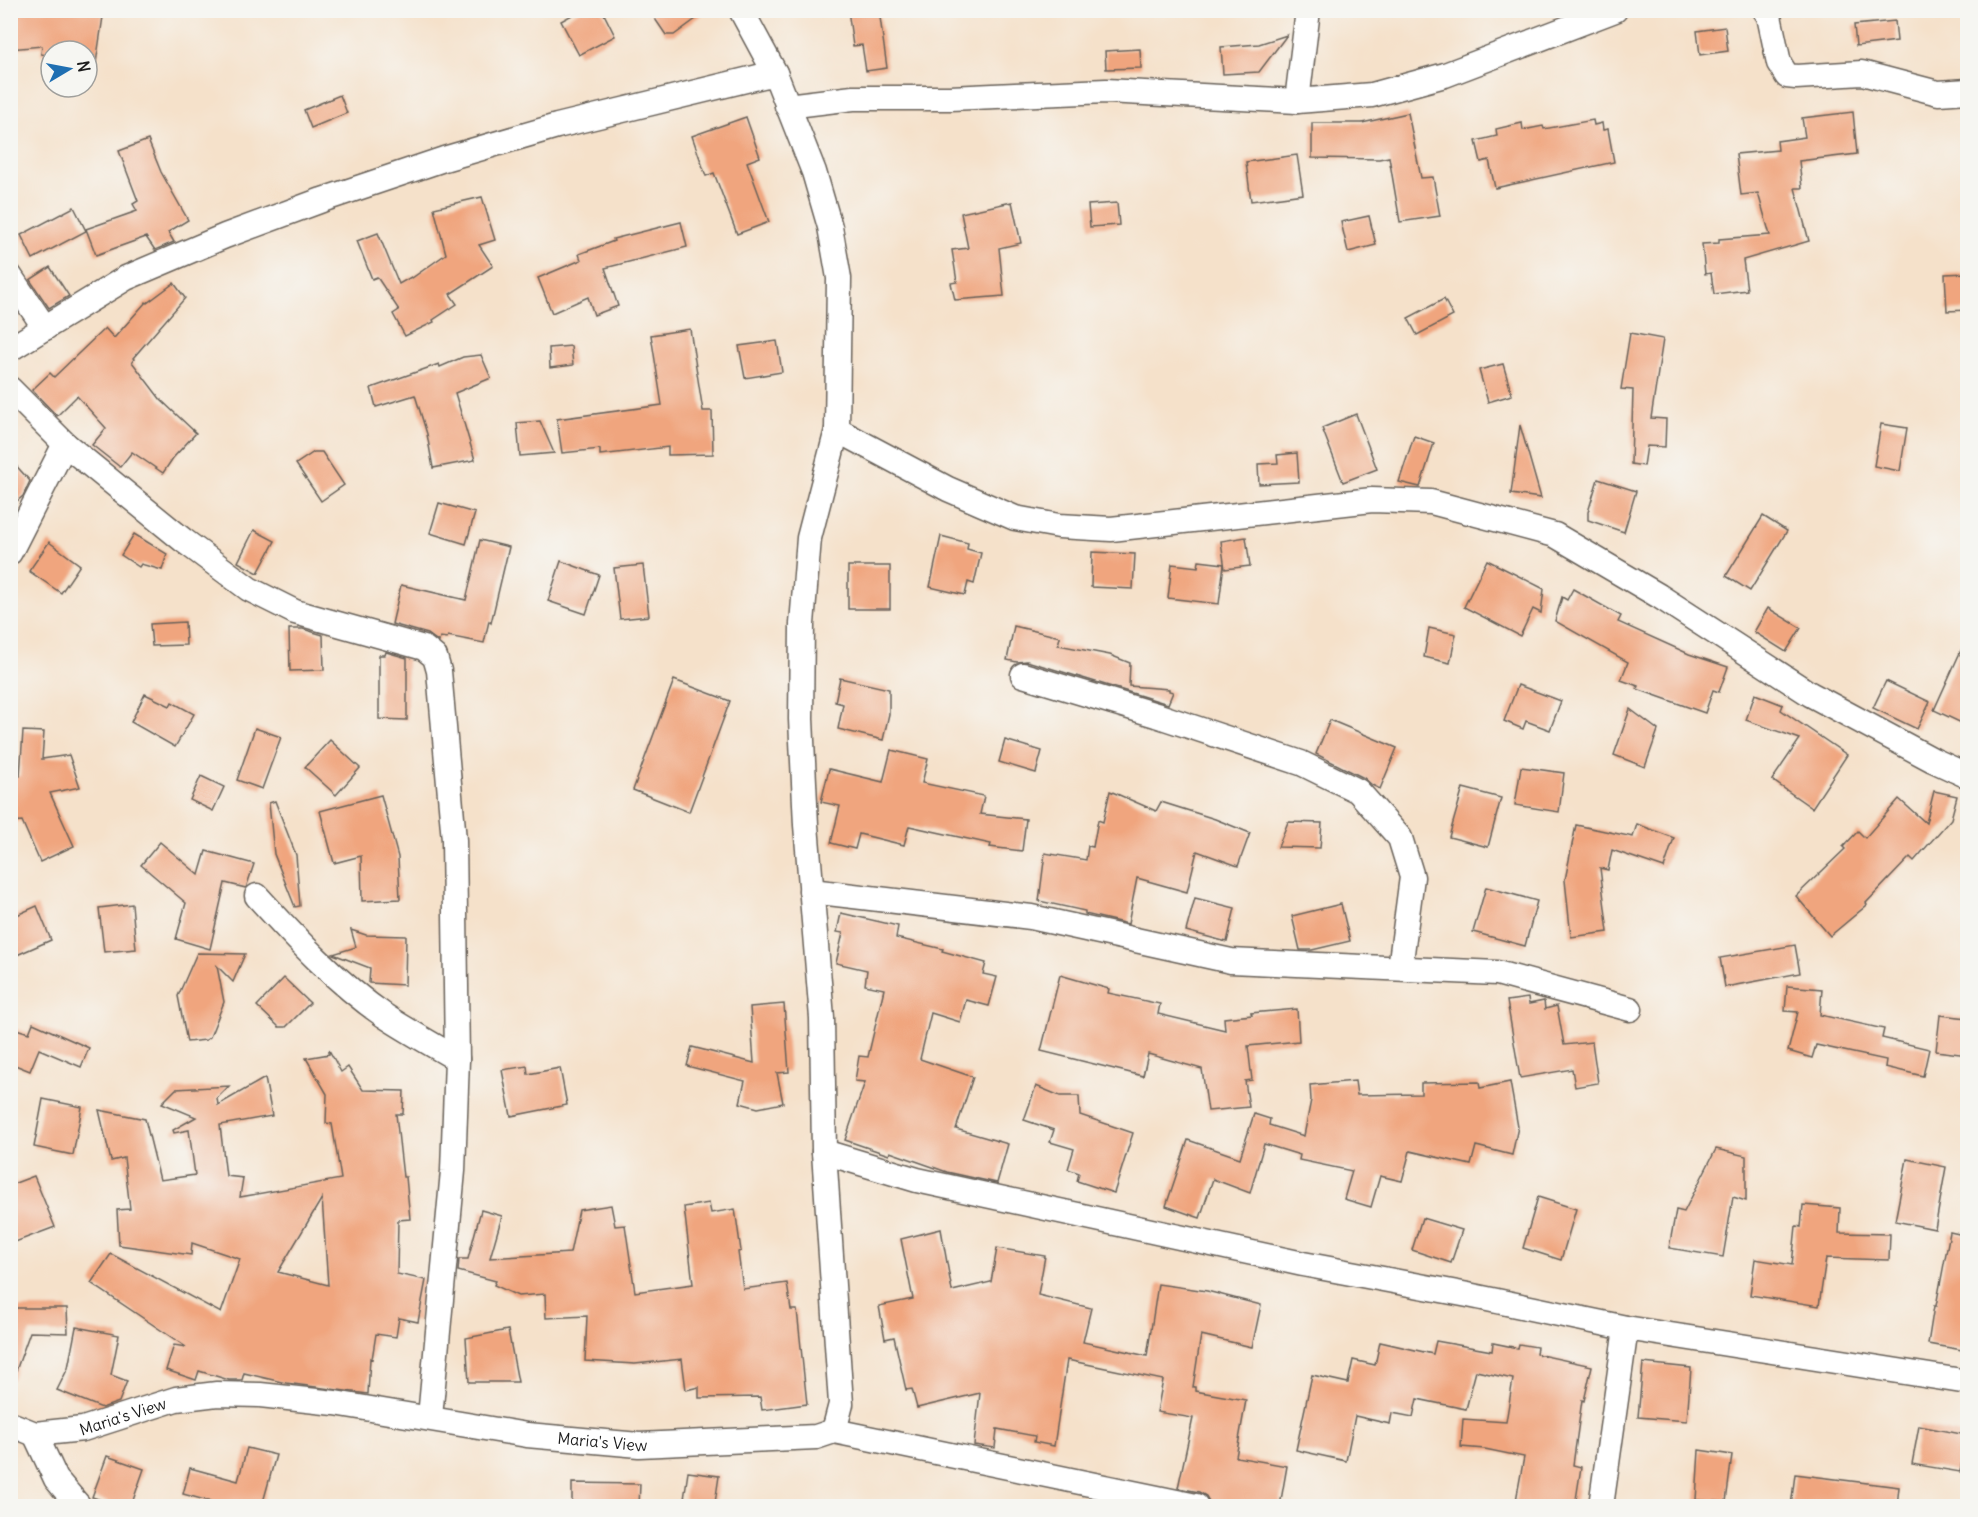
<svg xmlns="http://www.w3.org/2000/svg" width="1978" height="1517" font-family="Delius,sans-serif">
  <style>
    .building { fill: #f0a57e; fill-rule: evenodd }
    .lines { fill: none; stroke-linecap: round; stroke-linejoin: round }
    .minor-casing { stroke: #686159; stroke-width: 27 }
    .minor { stroke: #fff; stroke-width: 24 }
    .labels { text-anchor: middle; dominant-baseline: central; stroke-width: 4.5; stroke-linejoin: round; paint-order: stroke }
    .street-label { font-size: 16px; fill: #1c1c1c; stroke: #f6f6f2 }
  </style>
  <rect width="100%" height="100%" fill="#f6f6f2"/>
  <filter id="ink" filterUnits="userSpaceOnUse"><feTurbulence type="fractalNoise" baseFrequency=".0167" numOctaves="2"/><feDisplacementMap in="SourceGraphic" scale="12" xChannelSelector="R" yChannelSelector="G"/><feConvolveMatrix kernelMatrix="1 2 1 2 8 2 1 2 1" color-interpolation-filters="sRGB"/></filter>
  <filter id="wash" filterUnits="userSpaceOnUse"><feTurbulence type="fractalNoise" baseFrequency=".008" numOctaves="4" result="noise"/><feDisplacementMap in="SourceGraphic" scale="24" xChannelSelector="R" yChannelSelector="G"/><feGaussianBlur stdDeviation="1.35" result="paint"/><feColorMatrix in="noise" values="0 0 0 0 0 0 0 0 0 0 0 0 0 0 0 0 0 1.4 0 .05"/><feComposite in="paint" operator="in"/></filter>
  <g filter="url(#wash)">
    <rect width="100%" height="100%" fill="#f5e1ca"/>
    <g id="blocks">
      <g class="building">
        <polygon points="10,10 104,10 96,63 87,62 87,51 51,51 51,56 41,54 42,46 10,49"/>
        <polygon points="581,10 602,10 615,36 579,55 561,21"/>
        <polygon points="649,10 708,10 674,35 666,35"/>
        <polygon points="848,10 879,10 887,68 866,71 862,45 853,46"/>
        <polygon points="1895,21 1897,41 1856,46 1854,25"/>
        <polygon points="1725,27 1728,51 1700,55 1697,31"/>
        <polygon points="1287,35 1259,72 1223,74 1221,47 1259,44"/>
        <polygon points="1140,49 1141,68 1106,69 1105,51"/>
        <polygon points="340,95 347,113 311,128 304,110"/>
        <polygon points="1853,112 1857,154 1799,161 1802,188 1795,188 1809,241 1743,260 1747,290 1714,294 1711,273 1705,274 1702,244 1719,243 1719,239 1770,235 1758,193 1741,195 1736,154 1778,150 1777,141 1805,137 1802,118"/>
        <polygon points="1408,113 1421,178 1433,177 1440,216 1400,222 1389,157 1379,159 1312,158 1312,123 1362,123"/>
        <polygon points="746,117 760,157 747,162 769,222 737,234 714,173 706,176 692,136"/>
        <polygon points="1593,120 1594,125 1602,123 1603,130 1608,129 1614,162 1495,188 1489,160 1481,162 1476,141 1497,136 1496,129 1522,123 1523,130 1543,126 1544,129"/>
        <polygon points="148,140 161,172 188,220 168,232 174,242 155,250 146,237 96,255 86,229 137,211 133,204 138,201 119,151"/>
        <polygon points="1297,155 1303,194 1251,201 1246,162"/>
        <polygon points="482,197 495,240 479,245 493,266 450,294 457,304 433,320 434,322 405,336 393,314 399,310 377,277 372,279 357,241 378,233 399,284 411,277 412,278 446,254 434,208"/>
        <polygon points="1012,202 1021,243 999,248 1004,296 955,300 951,283 957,282 952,250 968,248 961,213"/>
        <polygon points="1117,203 1119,225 1090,227 1088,205"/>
        <polygon points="74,207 86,231 33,259 21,235"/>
        <polygon points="1369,216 1376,245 1348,252 1341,222"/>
        <polygon points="681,222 687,247 605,268 618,306 594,315 588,297 552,313 538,278 581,260 579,254 614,241 613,239"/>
        <polygon points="50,267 69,296 49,308 30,280"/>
        <polygon points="1968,273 1968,310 1947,311 1945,274"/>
        <polygon points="174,283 185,298 133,358 134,359 132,362 161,400 196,433 173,458 163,473 132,452 120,467 92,445 106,428 77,396 57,416 32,390 50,373 54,377 105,328 114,338 146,302 147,303"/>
        <polygon points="1444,299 1453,316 1417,335 1408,318"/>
        <polygon points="690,329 703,411 712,411 713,454 668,455 668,447 600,455 600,449 562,453 557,419 662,405 651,335"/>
        <polygon points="1630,333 1663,339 1651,418 1666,419 1665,447 1647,446 1644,466 1631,464 1633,390 1621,389"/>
        <polygon points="777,341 782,372 745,378 739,346"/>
        <polygon points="571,346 573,365 550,368 549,348"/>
        <polygon points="481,355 491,378 455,393 475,460 433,468 427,434 415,395 376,407 371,388 439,364 440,367 463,357"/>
        <polygon points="1503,364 1512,395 1488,402 1479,370"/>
        <polygon points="1356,414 1377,469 1343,482 1322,428"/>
        <polygon points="540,421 554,453 520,456 517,423"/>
        <polygon points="1881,424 1907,428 1900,471 1874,466"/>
        <polygon points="1520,425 1541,498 1511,494"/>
        <polygon points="1414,436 1434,443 1420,487 1399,482"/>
        <polygon points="314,452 322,452 344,485 321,501 296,464"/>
        <polygon points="1297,453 1299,482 1259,484 1258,464 1278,463 1277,455"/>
        <polygon points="10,459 30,481 23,496 10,507"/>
        <polygon points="1598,479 1636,491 1624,532 1588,520 1588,512"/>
        <polygon points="439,503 475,513 466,544 430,533"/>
        <polygon points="1763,516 1787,531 1750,591 1726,576"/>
        <polygon points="254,530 275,541 258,573 238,562"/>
        <polygon points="134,534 167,554 162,570 141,564 139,567 121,555"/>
        <polygon points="941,536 968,543 967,549 981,553 974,584 968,582 965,595 930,587"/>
        <polygon points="1246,537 1250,566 1225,569 1221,541"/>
        <polygon points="480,540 509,547 491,623 489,621 484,643 448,636 447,638 440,637 439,642 428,634 392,624 401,585 466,600"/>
        <polygon points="49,542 80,565 61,593 29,571"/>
        <polygon points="1092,552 1135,554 1133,589 1091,587"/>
        <polygon points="1487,560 1544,589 1541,613 1533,609 1520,636 1464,607"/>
        <polygon points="561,561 599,575 586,614 548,601"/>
        <polygon points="1199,561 1224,564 1219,604 1168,598 1172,564 1198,567"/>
        <polygon points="643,565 649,616 620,619 614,568"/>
        <rect x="848" y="566" width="42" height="43"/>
        <polygon points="1573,589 1621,616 1618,622 1689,654 1728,667 1719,692 1713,690 1705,713 1637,689 1638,686 1621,680 1628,662 1555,621 1562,597 1567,600"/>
        <polygon points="1768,608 1801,628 1786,652 1754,632"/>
        <polygon points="185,622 186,645 152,646 150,624"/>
        <polygon points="1014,626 1060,637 1058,645 1110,655 1130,663 1129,686 1169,689 1169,691 1173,692 1168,704 1027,661 1017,662 1007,660"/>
        <polygon points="1429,628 1456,634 1450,663 1424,657"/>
        <polygon points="289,629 303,629 323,635 324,670 290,671"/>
        <polygon points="1968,635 1968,726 1934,710"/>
        <polygon points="386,652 407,658 407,720 379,719 379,655 385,655"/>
        <polygon points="840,678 889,689 889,714 883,740 838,729 843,704 835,702"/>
        <polygon points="674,680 730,701 689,812 633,790"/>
        <polygon points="1886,681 1930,702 1917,729 1873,708"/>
        <polygon points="1518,685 1561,701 1550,730 1526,721 1523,729 1504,721"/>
        <polygon points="145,694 170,706 172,702 194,714 175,747 131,722"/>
        <polygon points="1755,694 1783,705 1781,710 1847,755 1812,808 1772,780 1800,739 1746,720"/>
        <polygon points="1630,709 1658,730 1645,767 1614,755"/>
        <polygon points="1330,720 1397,748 1380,789 1372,785 1364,778 1316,754"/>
        <polygon points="255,728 281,737 262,789 237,780"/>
        <polygon points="23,731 44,732 42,759 69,755 80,787 50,793 74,846 40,862 22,821 10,822 10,777 20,776"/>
        <polygon points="330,740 360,768 336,795 305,767"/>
        <polygon points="1005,740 1042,751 1036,773 999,762"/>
        <polygon points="891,750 928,759 922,783 984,796 980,814 1026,819 1022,851 990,847 991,844 909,826 904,845 859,834 855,849 831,843 840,806 821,802 829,769 883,782"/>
        <polygon points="1521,767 1564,773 1559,812 1515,805"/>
        <polygon points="201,776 224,787 213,811 190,800"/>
        <polygon points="1463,788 1501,798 1488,847 1449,837"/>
        <polygon points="1110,791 1156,811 1161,802 1215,819 1250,833 1238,866 1197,851 1187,892 1137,878 1128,924 1085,914 1085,911 1039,901 1045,853 1086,860 1088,846 1093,847 1098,820 1103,822"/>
        <polygon points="1934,791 1957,796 1951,819 1914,861 1910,857 1866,903 1867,905 1830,936 1796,896 1845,849 1843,847 1858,831 1865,838 1899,799 1926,823"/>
        <polygon points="381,795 398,857 400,899 362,901 361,856 334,863 320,811"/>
        <polygon points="275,801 296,855 300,906 295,907 274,854 269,803"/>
        <polygon points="1288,822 1322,823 1320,848 1278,847"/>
        <polygon points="1637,824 1674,838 1664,868 1612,850 1608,870 1600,868 1608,932 1571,937 1565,880 1576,825 1633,837"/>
        <polygon points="160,842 199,875 206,851 254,864 246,888 225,883 210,949 176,939 186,903 141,865"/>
        <polygon points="1486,887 1537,901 1525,946 1473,932"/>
        <polygon points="1195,898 1235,908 1227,942 1186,931"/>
        <polygon points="132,904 136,949 104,952 99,908"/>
        <polygon points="1341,904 1350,941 1312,950 1300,950 1292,916"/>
        <polygon points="37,906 51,940 10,958 10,918"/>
        <polygon points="841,913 898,926 896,938 943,949 942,951 986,963 983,974 997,977 989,1006 966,1000 960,1022 931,1013 920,1059 973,1077 956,1129 1008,1144 997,1183 947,1172 890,1152 889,1155 845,1140 865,1082 855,1081 859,1056 868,1057 884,989 865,985 867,970 836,963 843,933 837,932"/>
        <polygon points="351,930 366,935 406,936 405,985 369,983 370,968 333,954 356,947"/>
        <polygon points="1795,945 1800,973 1725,987 1720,958"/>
        <polygon points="197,953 245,954 233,982 217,966 224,1002 210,1037 206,1040 187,1042 178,996"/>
        <polygon points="1060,975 1109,989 1108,993 1160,1004 1158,1014 1225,1030 1224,1018 1252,1015 1251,1013 1297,1009 1299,1041 1248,1046 1252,1080 1245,1081 1249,1107 1208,1111 1202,1069 1148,1054 1143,1076 1041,1051"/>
        <polygon points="284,978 310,1003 286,1027 279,1027 257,1006"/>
        <polygon points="1787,986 1822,989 1820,1015 1884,1029 1882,1038 1929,1049 1923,1076 1885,1067 1886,1060 1816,1045 1812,1058 1788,1051 1798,1012 1785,1011"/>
        <polygon points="1528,998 1529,1004 1544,1001 1545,1009 1557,1006 1564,1045 1592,1042 1598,1083 1575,1087 1572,1069 1520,1078 1507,1001"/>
        <polygon points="784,1004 789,1072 777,1073 783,1103 758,1108 740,1103 745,1081 687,1066 692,1047 754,1063 750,1007"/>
        <polygon points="1940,1015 1968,1018 1968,1055 1936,1051"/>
        <polygon points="33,1023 89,1048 81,1067 39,1049 30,1071 10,1063 10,1027 29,1033"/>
        <path d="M329,1050L341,1072L348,1067L363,1090L404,1091L403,1114H396L403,1177H406L410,1219L398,1220L397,1274L426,1280L418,1322L399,1318L396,1337L376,1334L372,1359L370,1358L368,1394L286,1383L244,1373L242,1380H229L199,1371L196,1380L166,1370L174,1345L186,1347L91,1283L111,1254L221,1313L240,1259L192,1243L191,1255L119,1245L117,1210L130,1209L124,1158L111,1161L99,1110L145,1119L160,1180L195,1175L189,1130L174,1133L173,1130L196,1117L162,1103L176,1089L229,1086L217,1098L218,1105L265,1078L272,1116L220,1125L226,1176L243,1178L240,1197L341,1179L332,1124L326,1123L327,1094L306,1058L329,1054ZM322,1198L328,1285L278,1272Z"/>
        <polygon points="527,1066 528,1074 560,1068 567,1105 511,1116 502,1070"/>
        <polygon points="1355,1081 1357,1095 1421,1094 1421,1083 1479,1082 1480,1088 1510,1082 1518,1127 1512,1155 1476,1146 1471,1165 1410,1151 1402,1181 1380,1176 1371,1207 1344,1199 1352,1171 1299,1160 1300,1155 1264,1144 1250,1193 1213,1179 1200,1218 1166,1206 1188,1140 1240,1158 1254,1114 1270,1119 1269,1125 1304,1136 1311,1100 1310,1085"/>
        <polygon points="1036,1086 1060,1096 1079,1096 1080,1115 1133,1133 1114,1193 1077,1181 1079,1173 1068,1169 1074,1149 1050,1142 1054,1130 1024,1120"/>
        <polygon points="43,1099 82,1107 73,1155 34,1147"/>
        <polygon points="1716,1149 1746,1156 1746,1201 1733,1197 1723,1257 1669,1248 1676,1210 1684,1212"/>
        <polygon points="1907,1159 1946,1167 1935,1229 1895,1221"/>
        <polygon points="34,1176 55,1227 10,1244 10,1185"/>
        <polygon points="1538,1197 1576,1209 1561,1260 1523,1248"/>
        <polygon points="709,1203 711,1213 735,1209 741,1251 738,1252 743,1289 787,1283 791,1310 797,1310 807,1404 762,1410 760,1397 699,1398 699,1387 686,1390 682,1359 635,1364 585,1361 587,1316 546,1318 545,1294 518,1296 494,1285 496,1281 458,1271 459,1259 468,1259 481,1210 502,1216 490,1258 570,1253 579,1210 611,1205 615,1226 625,1225 635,1292 693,1284 684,1207"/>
        <polygon points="1803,1205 1840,1208 1839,1233 1890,1234 1889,1260 1826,1258 1819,1306 1750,1295 1755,1259 1792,1265 1796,1226 1801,1227"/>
        <polygon points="1422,1218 1462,1230 1451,1263 1412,1250"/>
        <polygon points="941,1229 952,1291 991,1282 997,1248 1045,1256 1038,1295 1091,1308 1083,1342 1147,1356 1158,1284 1207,1291 1261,1305 1252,1347 1201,1335 1193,1387 1195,1387 1195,1391 1246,1400 1236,1457 1287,1466 1280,1506 1261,1506 1228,1501 1227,1506 1210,1503 1206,1496 1199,1492 1178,1488 1193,1418 1157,1412 1163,1380 1067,1360 1054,1446 1034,1442 1035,1436 997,1429 995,1448 974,1445 980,1393 917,1408 912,1389 906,1390 894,1337 885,1339 879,1306 913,1299 901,1239"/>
        <polygon points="1950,1232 1968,1236 1968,1351 1928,1344 1934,1306 1936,1306"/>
        <polygon points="10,1308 67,1308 68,1333 30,1332 13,1379 10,1379"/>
        <polygon points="76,1327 119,1335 111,1375 127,1381 119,1402 102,1408 57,1390 68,1368"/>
        <polygon points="508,1330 518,1382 469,1382 466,1338"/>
        <polygon points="1436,1341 1492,1351 1493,1343 1518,1348 1519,1344 1537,1347 1536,1354 1592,1366 1584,1401 1582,1400 1573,1465 1581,1467 1575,1506 1515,1506 1524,1457 1485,1449 1461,1447 1463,1419 1506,1422 1513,1379 1476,1371 1466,1409 1417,1399 1413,1417 1392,1413 1390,1424 1355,1416 1346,1461 1296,1450 1312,1375 1348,1383 1353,1360 1375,1365 1380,1342 1433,1354"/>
        <polygon points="1643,1363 1691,1368 1687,1421 1638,1417"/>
        <polygon points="1919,1426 1967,1435 1960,1472 1912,1464"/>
        <polygon points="247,1448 276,1455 262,1506 227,1506 183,1494 190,1468 238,1481"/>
        <polygon points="1699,1450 1732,1455 1726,1502 1696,1500"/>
        <polygon points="107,1456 144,1469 131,1506 119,1506 92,1497"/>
        <polygon points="688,1472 719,1476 715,1503 684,1499"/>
        <polygon points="1795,1474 1899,1487 1897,1506 1791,1506"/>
        <polygon points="572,1483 640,1484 639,1506 572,1506"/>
      </g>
    </g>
  </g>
  <g filter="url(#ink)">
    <use href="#blocks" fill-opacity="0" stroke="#686159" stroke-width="1.5"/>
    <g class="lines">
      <g class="minor-casing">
        <g id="minor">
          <polyline points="741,10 775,73 814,172 830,227 839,278 837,430 809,538 802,624 801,719 806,825 822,1018 824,1152 841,1404 834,1431"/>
          <polyline points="1765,10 1769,16 1779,63 1787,76 1796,77 1862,73 1938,93 1968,91"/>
          <polyline points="1297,101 1308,10"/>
          <polyline points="787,106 853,98 950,98 1106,91 1297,101 1372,95 1445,75 1615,10"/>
          <polyline points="10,276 45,328"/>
          <polyline points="10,349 126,278 225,236 322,200 444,159 557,126 775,73"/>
          <polyline points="10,389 65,444 183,540 249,589 295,612 424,648 435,657 439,671 454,840 457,1059 453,1171 430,1417"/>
          <polyline points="837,430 948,489 1015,518 1059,526 1111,529 1372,500 1431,502 1555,535 1659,596 1810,694 1933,760 1968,776"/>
          <polyline points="10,552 65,444"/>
          <polyline points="1023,675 1156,715 1301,763 1358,791 1400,838 1412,877 1400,968"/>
          <polyline points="811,891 1031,917 1231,961 1497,973 1630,1009"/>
          <path d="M257,896C296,939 337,983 385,1016C408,1031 433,1045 457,1059"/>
          <polyline points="824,1152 917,1180 1303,1264 1468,1295 1626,1328 1968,1382"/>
          <path id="s1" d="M10,1424L35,1434L83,1429L176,1399L217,1394L260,1395L335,1403L527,1435L639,1445L816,1437L834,1431L1196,1506"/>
          <polyline points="35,1434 56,1479 79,1506"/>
          <polyline points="1601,1506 1626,1328"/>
        </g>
      </g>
      <use href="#minor" class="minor"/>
    </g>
  </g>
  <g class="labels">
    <g class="street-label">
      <text stroke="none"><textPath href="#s1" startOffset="117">Maria's View</textPath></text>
      <text stroke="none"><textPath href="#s1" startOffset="603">Maria's View</textPath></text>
    </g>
  </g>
  <rect width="1978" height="1517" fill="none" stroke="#f6f6f2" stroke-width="36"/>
  <g transform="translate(69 69) rotate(80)"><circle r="28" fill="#f6f6f2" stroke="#9f9f9c" stroke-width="1.5"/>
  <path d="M0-4.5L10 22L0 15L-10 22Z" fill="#1f6fb2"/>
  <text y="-9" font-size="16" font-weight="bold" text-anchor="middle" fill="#1c1c1c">N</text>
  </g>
</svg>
